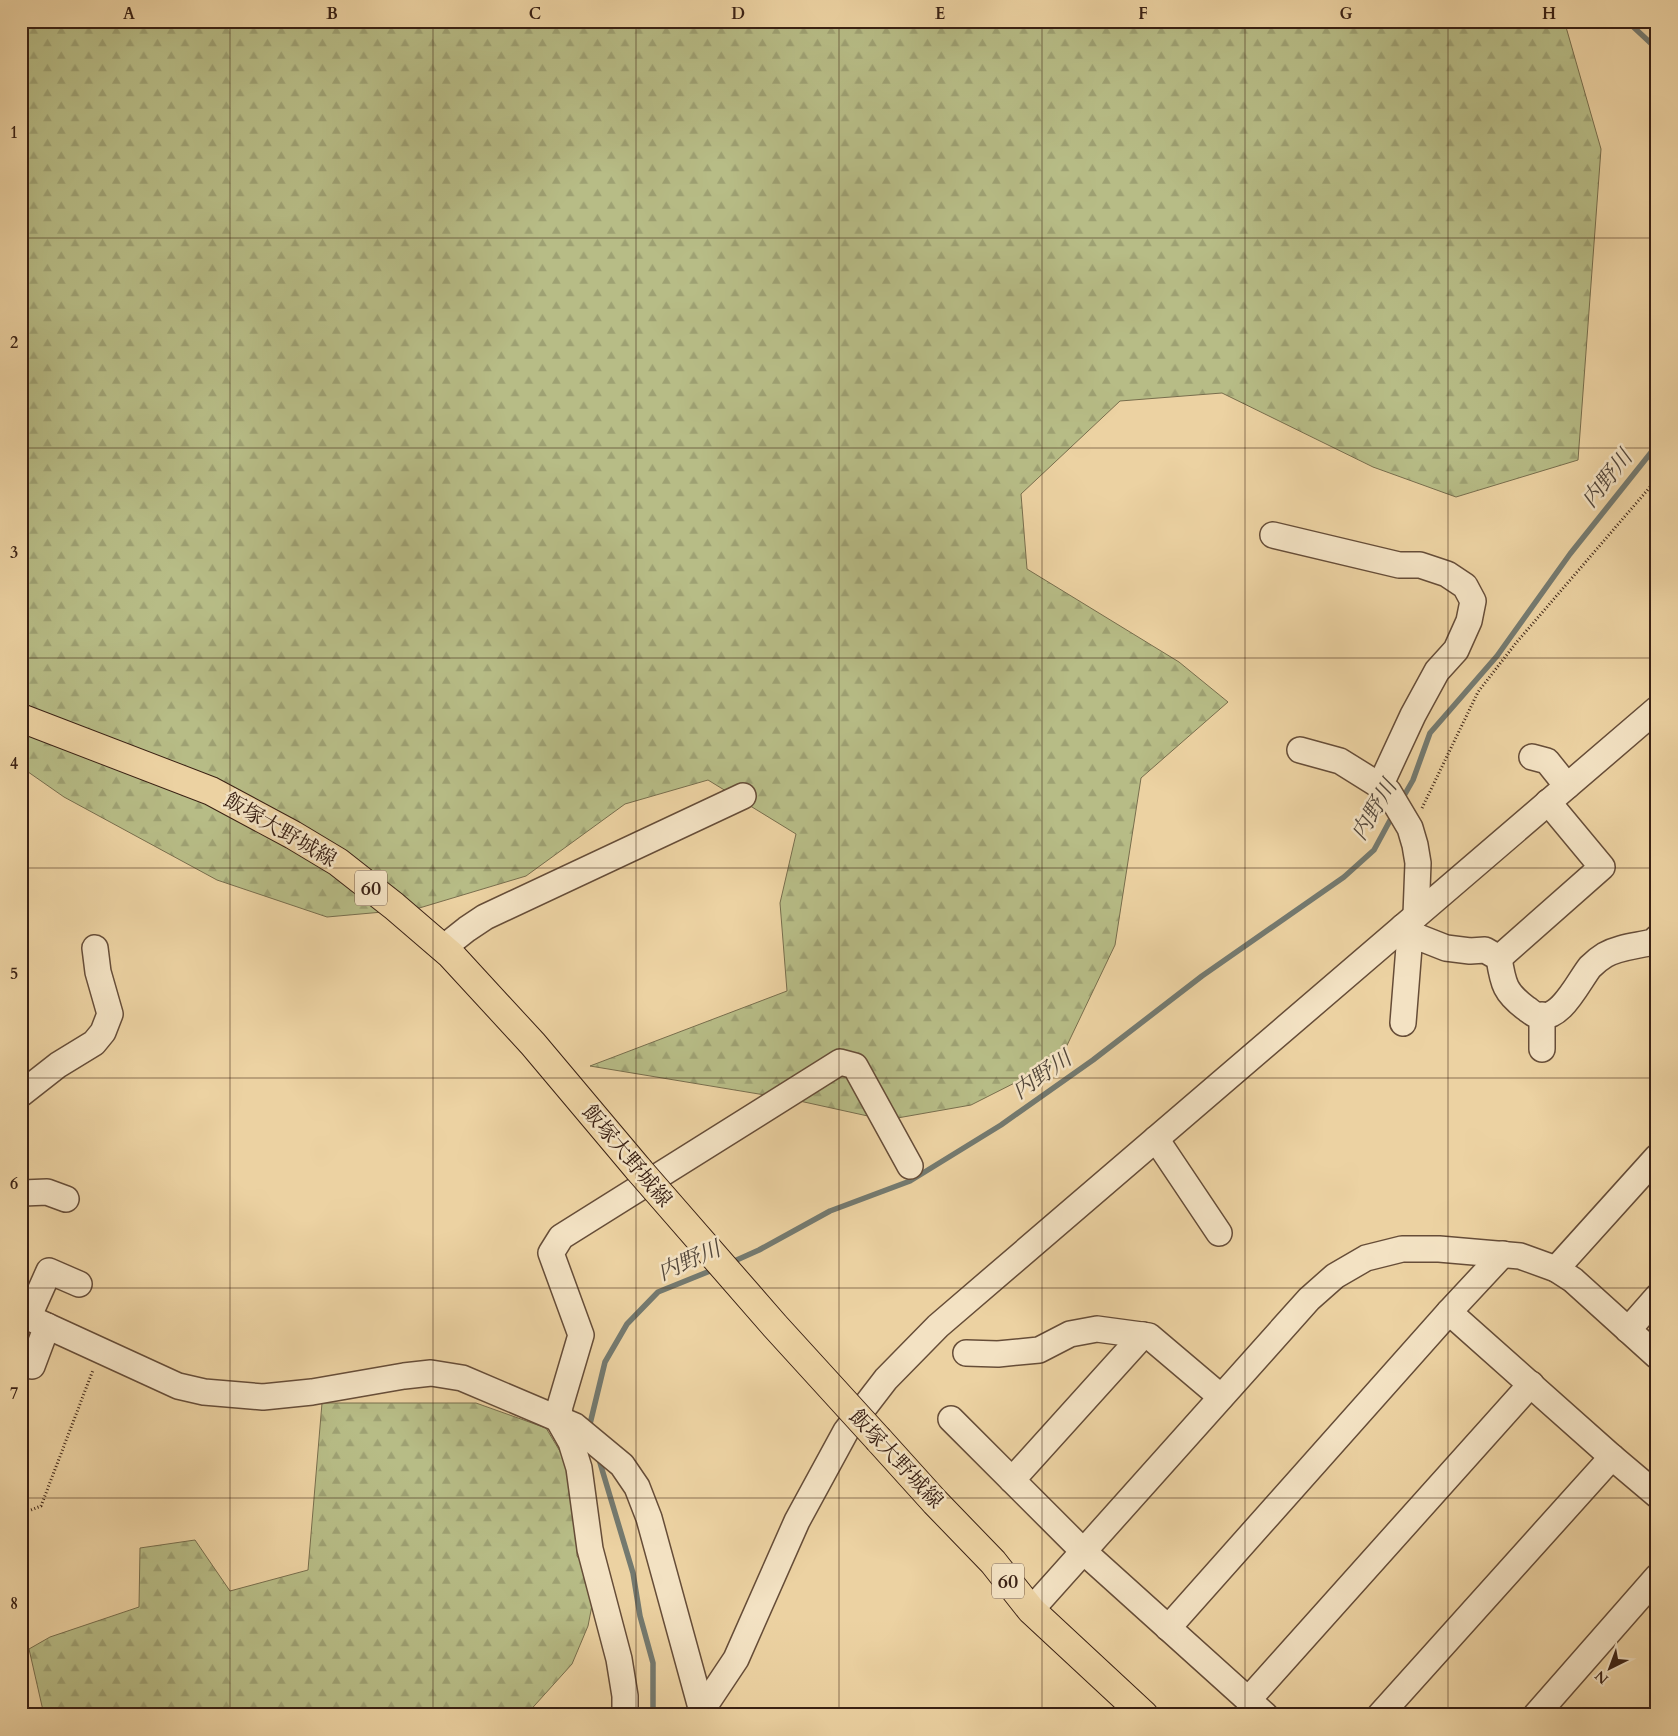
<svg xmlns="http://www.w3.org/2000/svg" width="1678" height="1736" font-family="Cardo,'Noto Serif JP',serif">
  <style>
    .forest { fill: url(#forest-firs); stroke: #786e4d }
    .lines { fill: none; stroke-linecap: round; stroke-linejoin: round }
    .stream { stroke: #747a70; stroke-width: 5.5 }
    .minor-casing { stroke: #664d38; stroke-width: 28 }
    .major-casing { stroke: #3a2114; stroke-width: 30 }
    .path { stroke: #3a2114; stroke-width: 3; stroke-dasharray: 1 2.5; stroke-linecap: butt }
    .minor { stroke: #f3e2c3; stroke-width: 25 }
    .major { stroke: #ecd2a2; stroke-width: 28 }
    .major-bridge-casing { stroke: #3a2114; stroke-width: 30; stroke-linecap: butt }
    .major-bridge { stroke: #ecd2a2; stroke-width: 28 }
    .grid { fill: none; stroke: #3a2114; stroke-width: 1; stroke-opacity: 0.55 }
    .labels { text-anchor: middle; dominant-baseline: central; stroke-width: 5; stroke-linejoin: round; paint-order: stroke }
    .shield { fill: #f3e2c3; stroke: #725b48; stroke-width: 1 }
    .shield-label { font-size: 20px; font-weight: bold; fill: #3a2114 }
    .street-label { font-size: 21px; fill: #3a2114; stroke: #f3e2c3 }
    .water-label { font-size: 22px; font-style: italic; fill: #52463a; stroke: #f3e2c3 }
    .neatline { fill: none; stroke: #3a2114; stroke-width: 2 }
    .grid-label { font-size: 16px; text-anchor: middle; font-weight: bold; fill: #3a2114 }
  </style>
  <defs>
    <pattern id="forest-firs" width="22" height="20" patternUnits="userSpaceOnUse" patternTransform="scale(1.25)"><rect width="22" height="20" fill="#b7bc86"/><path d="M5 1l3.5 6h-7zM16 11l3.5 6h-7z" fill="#9ea173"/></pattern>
  </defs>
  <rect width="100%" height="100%" fill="#ecd2a2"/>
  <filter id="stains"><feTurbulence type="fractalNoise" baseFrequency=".004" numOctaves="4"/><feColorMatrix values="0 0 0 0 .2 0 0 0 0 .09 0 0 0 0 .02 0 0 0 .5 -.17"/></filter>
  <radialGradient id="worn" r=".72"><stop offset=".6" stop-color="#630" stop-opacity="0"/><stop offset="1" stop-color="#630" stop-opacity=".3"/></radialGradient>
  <g class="forest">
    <polygon points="21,21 1562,21 1566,27 1601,149 1578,460 1456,497 1373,467 1222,393 1120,401 1021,494 1027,569 1179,662 1228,702 1141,778 1115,945 1060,1060 971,1105 886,1120 795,1100 590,1066 787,991 780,903 796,834 708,780 625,804 526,876 416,909 327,917 217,880 64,797 21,767"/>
    <polygon points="322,1403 476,1403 546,1428 567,1463 576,1507 577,1556 587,1570 594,1595 588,1626 572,1664 526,1715 44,1715 29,1649 50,1637 139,1607 140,1548 195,1540 230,1591 308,1570"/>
  </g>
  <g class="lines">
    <g class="stream">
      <polyline points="1627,21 1657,49"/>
      <polyline points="1401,801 1413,780 1430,733 1497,656 1570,554 1657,445"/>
      <polyline points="730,1263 759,1250 830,1211 910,1181 1001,1125 1093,1060 1202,976 1344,877 1374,850 1394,813"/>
      <polyline points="589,1428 605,1362 627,1324 658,1292 715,1269"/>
      <polyline points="598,1456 633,1573 640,1616 653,1663 653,1715"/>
    </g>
    <g class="minor-casing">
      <g id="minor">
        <polyline points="1273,535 1399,565 1420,565 1447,574 1465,586 1473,601 1469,621 1456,650 1437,671 1413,715 1380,786"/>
        <polyline points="1300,750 1340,761 1388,791 1410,828 1415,845 1418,863 1416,915"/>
        <polyline points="1532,757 1547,761 1567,786"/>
        <path d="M1403,927L1418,937L1446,948L1470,951L1485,950L1499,958C1503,984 1505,993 1527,1009C1530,1011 1534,1015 1537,1015C1560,1023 1578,982 1590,967C1594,963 1600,958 1605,955C1619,947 1637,946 1653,942L1657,938"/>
        <polyline points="443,948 467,929 485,917 743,796"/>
        <polyline points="1499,958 1602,867 1548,802"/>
        <polyline points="1542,1015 1542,1049"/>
        <polyline points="1403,1023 1409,947 1418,937"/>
        <polyline points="21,1094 58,1065 94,1043 103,1032 110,1014 98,972 95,948"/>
        <polyline points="1156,1139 1219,1233"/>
        <polyline points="21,1195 23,1193 47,1192 66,1199"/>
        <polyline points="1556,1269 1657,1157"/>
        <polyline points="1449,1312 1612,1457 1657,1495"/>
        <polyline points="21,1314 178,1386 204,1392 263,1397 312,1392 404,1376 431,1373 462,1378 575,1426 622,1465 637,1487 649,1518 703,1715"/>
        <polyline points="28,1318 49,1271 79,1284"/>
        <polyline points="1628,1330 1657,1297"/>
        <polyline points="966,1353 998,1354 1039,1350 1070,1334 1097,1329 1149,1336 1221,1397"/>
        <polyline points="21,1361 32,1366 47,1326"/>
        <polyline points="951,1419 1083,1551 1265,1715"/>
        <polyline points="1012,1480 1143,1335"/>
        <polyline points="1031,1610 1309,1299 1335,1276 1366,1258 1402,1249 1439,1249 1520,1256 1556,1269 1573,1280 1657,1356"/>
        <polyline points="1168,1628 1449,1312 1503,1254"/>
        <polyline points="1248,1700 1531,1384"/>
        <polyline points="702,1710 736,1659 797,1521 846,1431 886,1379 938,1326 1657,709"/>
        <polyline points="625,1715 625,1696 619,1659 590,1549 579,1468 571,1442 558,1419 560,1406 581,1335 551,1253 561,1237 840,1062 855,1066 910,1166"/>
        <polyline points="1380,1715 1612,1457"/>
        <polyline points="1536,1715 1657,1577"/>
      </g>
    </g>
    <g class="major-casing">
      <g id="major">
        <polyline points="21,718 211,791 293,835 338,862 394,906 451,955 533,1044 639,1170"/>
        <polyline points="879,1440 935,1502 993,1562 1031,1610 1144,1715"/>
      </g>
    </g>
    <g class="path">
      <polyline points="1422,808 1478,692 1516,643 1657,479"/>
      <polyline points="21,1507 31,1510 41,1506 93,1370"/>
    </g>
    <use href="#minor" class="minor"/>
    <use href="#major" class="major"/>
    <g class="major-bridge-casing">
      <polyline id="major-bridge" points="639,1170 775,1326 879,1440"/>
    </g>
    <use href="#major-bridge" class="major-bridge"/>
  </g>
  <path class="grid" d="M230,21V1715M433,21V1715M636,21V1715M839,21V1715M1042,21V1715M1245,21V1715M1448,21V1715M21,238H1657M21,448H1657M21,658H1657M21,868H1657M21,1078H1657M21,1288H1657M21,1498H1657"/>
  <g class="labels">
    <g class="shield">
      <rect x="355" y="870.5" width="32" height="35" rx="4"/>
      <rect x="992" y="1563.5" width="32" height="35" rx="4"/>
    </g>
    <g class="shield-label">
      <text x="371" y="888">60</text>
      <text x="1008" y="1581">60</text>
    </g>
    <g class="street-label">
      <text transform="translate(280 830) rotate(30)">飯塚大野城線</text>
      <text transform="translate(627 1156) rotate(50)">飯塚大野城線</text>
      <text transform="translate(896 1459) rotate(47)">飯塚大野城線</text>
    </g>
    <g class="water-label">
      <text transform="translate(1607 479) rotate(-51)">内野川</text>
      <text transform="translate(1374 810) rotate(-59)">内野川</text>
      <text transform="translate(1042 1075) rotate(-35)">内野川</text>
      <text transform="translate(689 1261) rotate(-24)">内野川</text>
    </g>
  </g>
  <rect width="1678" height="1736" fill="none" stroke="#ecd2a2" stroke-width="55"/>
  <g transform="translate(1610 1668) rotate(222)" stroke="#f3e2c3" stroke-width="4" paint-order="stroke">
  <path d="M0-4L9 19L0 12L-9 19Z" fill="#3a2114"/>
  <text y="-8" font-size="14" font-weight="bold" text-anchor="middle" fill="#3a2114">N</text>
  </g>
  <rect x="28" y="28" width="1622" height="1680" class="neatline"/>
  <g class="grid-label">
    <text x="129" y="19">A</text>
    <text x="332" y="19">B</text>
    <text x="535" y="19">C</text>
    <text x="738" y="19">D</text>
    <text x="940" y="19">E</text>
    <text x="1143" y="19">F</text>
    <text x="1346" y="19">G</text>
    <text x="1549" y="19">H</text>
    <text x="14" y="138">1</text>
    <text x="14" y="348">2</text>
    <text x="14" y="558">3</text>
    <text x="14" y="769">4</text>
    <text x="14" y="979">5</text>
    <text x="14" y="1189">6</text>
    <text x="14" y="1399">7</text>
    <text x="14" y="1609">8</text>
  </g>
  <rect width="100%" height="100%" filter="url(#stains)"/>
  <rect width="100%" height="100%" fill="url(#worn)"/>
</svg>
